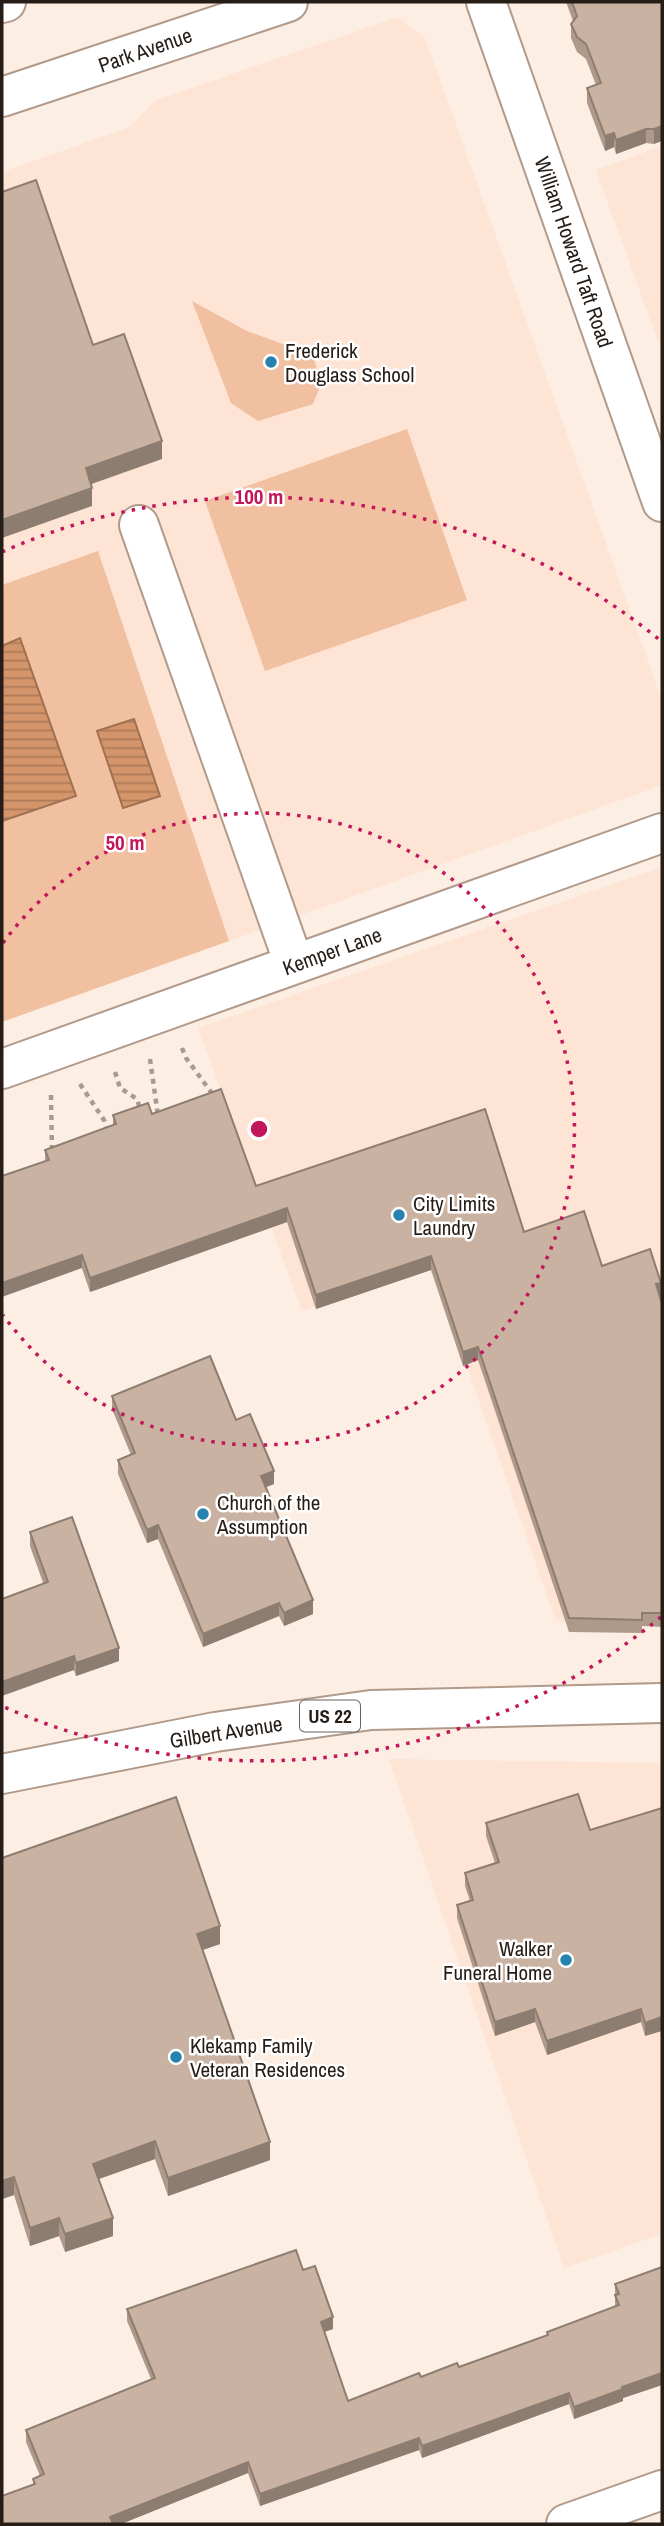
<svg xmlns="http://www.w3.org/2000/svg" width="664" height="2526" font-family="'Archivo Narrow',sans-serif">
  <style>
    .built { fill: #fee4d4 }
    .green { fill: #f0c0a0 }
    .water { fill: url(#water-rules); stroke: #a07151; stroke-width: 2 }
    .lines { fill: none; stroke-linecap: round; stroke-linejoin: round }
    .minor-casing { stroke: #b19a8a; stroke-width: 42 }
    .major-casing { stroke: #b19a8a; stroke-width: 42 }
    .path { stroke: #a79a92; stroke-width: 4.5; stroke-dasharray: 5 5; stroke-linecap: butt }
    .minor { stroke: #fff; stroke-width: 38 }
    .major { stroke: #fff; stroke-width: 38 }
    .wall { fill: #ae998b }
    .shaded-wall { fill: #8d7d71 }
    .building { fill: #cab2a2; stroke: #8d7d71; stroke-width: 2 }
    .ring { fill: none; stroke: #c2185b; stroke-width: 3.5; stroke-dasharray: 3.5 7 }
    .poi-dot { fill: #2683b0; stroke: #fff; stroke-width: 2.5 }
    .labels { text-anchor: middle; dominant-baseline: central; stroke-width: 5; stroke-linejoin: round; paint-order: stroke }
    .shield { fill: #fff; stroke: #67615d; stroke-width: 2 }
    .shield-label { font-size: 19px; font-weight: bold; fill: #261d17 }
    .street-label { font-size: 21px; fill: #261d17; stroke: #fff }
    .poi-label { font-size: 21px; fill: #261d17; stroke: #fff; text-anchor: start }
    .centre { fill: #c2185b; stroke: #fff; stroke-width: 3.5 }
    .ring-label { font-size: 21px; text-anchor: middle; font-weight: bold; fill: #c2185b; stroke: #fff; stroke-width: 5; stroke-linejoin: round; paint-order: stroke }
  </style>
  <defs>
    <pattern id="water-rules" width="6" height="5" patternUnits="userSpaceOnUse" patternTransform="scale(1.75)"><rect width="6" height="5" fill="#d4956a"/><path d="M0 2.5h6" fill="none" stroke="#ac7956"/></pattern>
  </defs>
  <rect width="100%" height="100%" fill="#fdeee4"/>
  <g class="built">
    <polygon points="398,17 425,38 662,700 662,785 229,941 98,552 2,585 2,172 130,127 156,100"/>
    <polygon points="662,146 662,352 596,170"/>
    <polygon points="662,867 662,1626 556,1621 432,1267 302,1311 198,1028"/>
    <polygon points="389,1759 662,1763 662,2234 564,2268"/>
  </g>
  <g class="green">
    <polygon points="192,301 247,331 313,355 321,384 313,404 258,421 231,403"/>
    <polygon points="407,429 467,600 265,671 205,501"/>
    <polygon points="98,551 229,941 2,1022 2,585"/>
  </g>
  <g class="water">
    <polygon points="20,638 76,796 2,821 2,646"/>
    <polygon points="134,719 160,796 123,808 97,731"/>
  </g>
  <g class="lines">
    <g class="minor-casing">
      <g id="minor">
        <polyline points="486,2 662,502"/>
        <polyline points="2,3 6,2"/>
        <polyline points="2,97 288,2"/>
        <polyline points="139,525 294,964"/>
        <polyline points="2,1069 662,833"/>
        <polyline points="566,2524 662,2490"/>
      </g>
    </g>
    <g class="major-casing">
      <polyline id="major" points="2,1774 215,1732 371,1710 662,1703"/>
    </g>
    <g class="path">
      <polyline points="182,1048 186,1058 214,1096"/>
      <polyline points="150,1059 158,1116"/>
      <polyline points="115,1072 120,1088 137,1099 140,1109"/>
      <polyline points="80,1084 104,1120 107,1131"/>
      <polyline points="51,1095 52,1153"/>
    </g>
    <use href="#minor" class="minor"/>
    <use href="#major" class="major"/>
  </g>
  <g class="wall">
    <polygon points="566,2 662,2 654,144 646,143 616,154 614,147 605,151 587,103 587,88 596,85 586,59 577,52 571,38 571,24 573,21"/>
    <polygon points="152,1114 256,1186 524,1232 602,1266 661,1296 660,1297 662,1304 662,1627 642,1626 642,1633 569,1632 478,1360 463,1366 431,1270 316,1309 287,1222 90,1292 45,1161 45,1150 113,1125 113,1115"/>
    <polygon points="112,1396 236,1420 274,1484 266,1487 313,1614 284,1626 279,1616 203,1647 158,1539 147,1543 118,1474 118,1460 131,1455 112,1409"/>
    <polygon points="30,1532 119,1661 76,1676 30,1546"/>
    <polygon points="662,1808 645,2036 641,2022 547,2055 535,2022 495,2036 457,1918 457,1905 470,1901 465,1886 465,1873 495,1863 486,1836 486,1823 590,1830"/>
    <polygon points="2,1858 220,1944 202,1950 270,2160 168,2196 155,2159 99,2179 113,2236 65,2252 59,2236 30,2246 14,2195 2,2199"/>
    <polygon points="662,2267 662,2385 623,2398 623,2401 574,2419 569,2404 422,2458 419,2450 260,2506 248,2473 121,2524 2,2524 33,2485 33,2479 40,2476 26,2442 26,2430 151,2379 127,2321 127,2309 303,2270 333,2329 324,2332 348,2401 421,2377 459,2367 547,2335 547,2332 615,2307 615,2284"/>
  </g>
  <g class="shaded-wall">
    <polygon points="662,126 662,141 654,144 654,129"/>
    <polygon points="646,129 646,143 616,154 616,140"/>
    <polygon points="614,133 614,147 605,151 605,136"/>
    <polygon points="162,441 162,459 86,486 86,468"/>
    <polygon points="92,488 92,506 2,538 2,520"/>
    <polygon points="287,1208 287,1222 90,1292 90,1278"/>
    <polygon points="82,1255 82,1268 2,1297 2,1283"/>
    <polygon points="431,1256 431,1270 316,1309 316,1295"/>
    <polygon points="661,1283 661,1296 656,1298 656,1284"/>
    <polygon points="478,1347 478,1360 463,1366 463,1352"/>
    <polygon points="274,1471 274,1484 261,1489 261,1476"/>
    <polygon points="158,1525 158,1539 147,1543 147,1530"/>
    <polygon points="313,1600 313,1614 284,1626 284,1613"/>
    <polygon points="279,1603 279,1616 203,1647 203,1634"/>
    <polygon points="119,1648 119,1661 76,1676 76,1663"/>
    <polygon points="74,1656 74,1670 2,1696 2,1682"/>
    <polygon points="220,1926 220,1944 197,1952 197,1934"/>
    <polygon points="535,2009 535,2022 495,2036 495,2022"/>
    <polygon points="641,2009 641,2022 547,2055 547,2041"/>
    <polygon points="662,2017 662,2031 645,2036 645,2023"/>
    <polygon points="155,2141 155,2159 93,2181 93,2164"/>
    <polygon points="270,2142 270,2160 168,2196 168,2178"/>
    <polygon points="14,2177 14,2195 2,2199 2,2181"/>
    <polygon points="59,2218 59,2236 30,2246 30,2228"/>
    <polygon points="113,2218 113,2236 65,2252 65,2234"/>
    <polygon points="333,2317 333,2329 321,2333 321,2322"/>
    <polygon points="662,2373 662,2385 623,2398 623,2401 574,2419 574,2407 622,2387"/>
    <polygon points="569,2393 569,2404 422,2458 422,2446"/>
    <polygon points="419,2438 419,2450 260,2506 260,2494"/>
    <polygon points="248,2462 248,2473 121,2524 110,2524 110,2517"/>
  </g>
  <g class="building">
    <polygon points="572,2 662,2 662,126 654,129 646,129 616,140 614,133 605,136 587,88 601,83 586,44 577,37 571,24 577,16"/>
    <polygon points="36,180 93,345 124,334 162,441 86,468 92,488 2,520 2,192"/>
    <polygon points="221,1089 256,1186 485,1109 524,1232 584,1211 602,1266 650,1249 661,1283 656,1284 662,1304 662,1613 642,1613 642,1620 569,1618 478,1347 463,1352 431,1256 316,1295 287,1208 90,1278 82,1255 2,1283 2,1176 49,1160 45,1150 116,1124 113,1115 148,1103 152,1114"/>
    <polygon points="210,1356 236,1420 250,1414 274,1471 261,1476 313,1600 284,1613 279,1603 203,1634 158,1525 147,1530 118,1460 135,1453 112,1396"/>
    <polygon points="72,1517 119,1648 76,1663 74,1656 2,1682 2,1599 48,1582 30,1532"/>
    <polygon points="578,1794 590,1830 662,1808 662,2017 645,2023 641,2009 547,2041 535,2009 495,2022 457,1905 473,1900 465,1873 499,1862 486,1823"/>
    <polygon points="176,1797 220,1926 197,1934 270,2142 168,2178 155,2141 93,2164 113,2218 65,2234 59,2218 30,2228 14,2177 2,2181 2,1858"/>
    <polygon points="296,2250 303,2270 315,2266 333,2317 321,2322 348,2401 419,2373 421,2377 457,2363 459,2367 548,2335 547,2332 619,2305 615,2295 619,2294 615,2284 662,2267 662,2373 622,2387 623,2389 574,2407 569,2393 422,2446 419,2438 260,2494 248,2462 110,2517 113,2524 2,2524 2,2496 35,2484 33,2479 44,2474 26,2430 155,2378 127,2309"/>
  </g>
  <g class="ring">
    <path d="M3 943A316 316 0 1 1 3 1315"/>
    <path d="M661 1617A632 632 0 0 1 2 1706M2 552A632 632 0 0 1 661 641"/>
  </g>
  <g class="poi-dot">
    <circle cx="271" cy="362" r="7"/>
    <circle cx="399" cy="1215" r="7"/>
    <circle cx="203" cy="1514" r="7"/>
    <circle cx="566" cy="1960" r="7"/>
    <circle cx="176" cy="2057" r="7"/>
  </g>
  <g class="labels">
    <rect class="shield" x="300" y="1700.5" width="60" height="31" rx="5"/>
    <g class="shield-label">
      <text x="330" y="1716">US 22</text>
    </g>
    <g class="street-label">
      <text transform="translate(145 50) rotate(-19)">Park Avenue</text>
      <text transform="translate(574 252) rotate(71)">William Howard Taft Road</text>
      <text transform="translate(332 951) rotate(-20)">Kemper Lane</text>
      <text transform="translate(226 1732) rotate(-9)">Gilbert Avenue</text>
    </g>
    <g class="poi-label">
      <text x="285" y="350">Frederick<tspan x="285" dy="24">Douglass School</tspan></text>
      <text x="413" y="1203">City Limits<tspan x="413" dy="24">Laundry</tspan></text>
      <text x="217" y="1502">Church of the<tspan x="217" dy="24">Assumption</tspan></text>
      <text x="552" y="1948" text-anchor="end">Walker<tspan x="552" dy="24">Funeral Home</tspan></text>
      <text x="190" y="2045">Klekamp Family<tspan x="190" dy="24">Veteran Residences</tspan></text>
    </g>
  </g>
  <circle cx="259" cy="1129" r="10" class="centre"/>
  <g class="ring-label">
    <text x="259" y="504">100 m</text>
    <text x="125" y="850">50 m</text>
  </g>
  <rect width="664" height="2526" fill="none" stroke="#261d17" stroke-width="7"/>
</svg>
